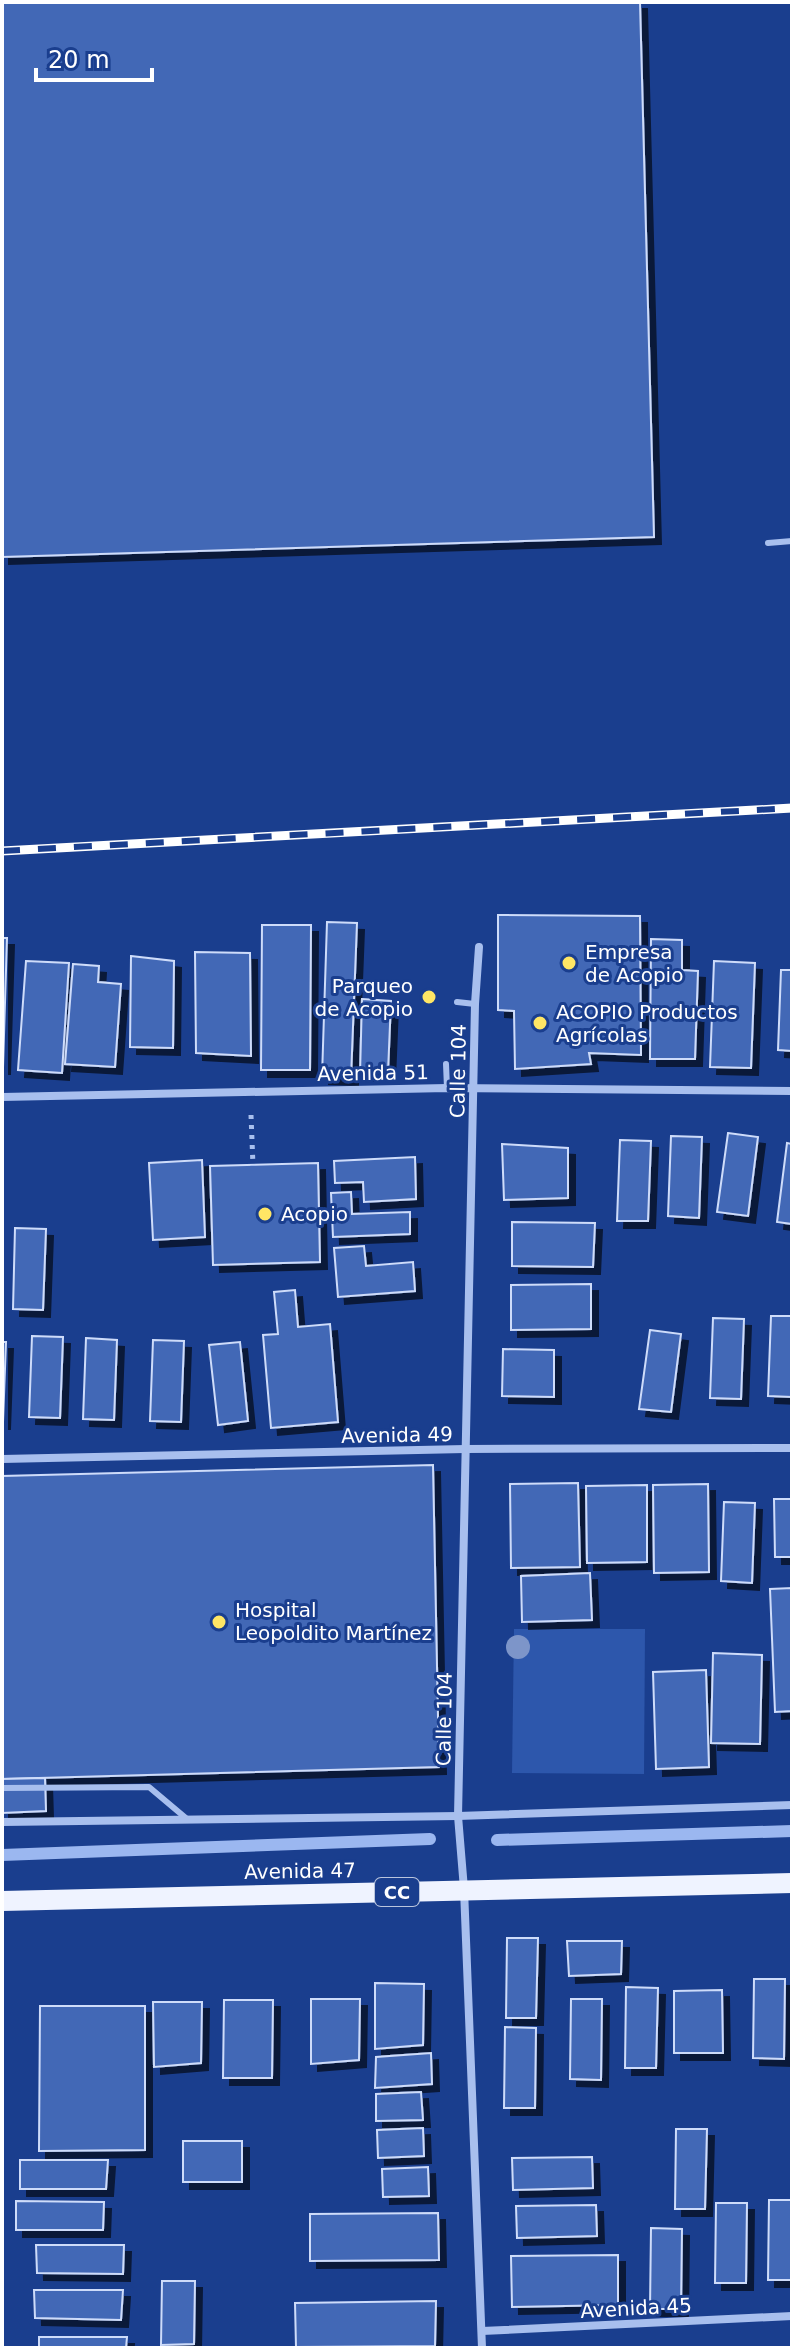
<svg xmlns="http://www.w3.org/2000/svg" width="794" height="2350" font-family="'DejaVu Sans',sans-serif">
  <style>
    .green { fill: #2d57ac }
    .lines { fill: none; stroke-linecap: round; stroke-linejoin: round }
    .stream { stroke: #9bb7f0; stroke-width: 12 }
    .building { fill: #4368b6; stroke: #cedcfa; stroke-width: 2; filter: url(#shadow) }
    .path { stroke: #a8bfee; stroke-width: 5; stroke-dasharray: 4 6; stroke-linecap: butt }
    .lane { stroke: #a8bfee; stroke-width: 6 }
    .street { stroke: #a8bfee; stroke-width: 8 }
    .primary { stroke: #eff3ff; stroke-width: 20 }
    .rail-casing { stroke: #fff; stroke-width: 9 }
    .rail { stroke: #1a3e8e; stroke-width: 6; stroke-dasharray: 18; stroke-linecap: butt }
    .tree { fill: #7d95c9 }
    .poi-dot { fill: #ffe665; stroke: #1a3e8e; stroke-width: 3 }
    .labels { text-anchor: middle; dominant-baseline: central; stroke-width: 6; stroke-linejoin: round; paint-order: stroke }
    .shield { fill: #1a3e8e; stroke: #bac5dd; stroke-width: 2 }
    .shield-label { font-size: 18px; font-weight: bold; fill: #fff }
    .poi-label { font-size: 20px; fill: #fff; stroke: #1a3e8e; text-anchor: start }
    .street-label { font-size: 20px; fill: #fff; stroke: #1a3e8e }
  </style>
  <defs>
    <filter id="shadow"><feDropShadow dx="7" dy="7" stdDeviation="0" flood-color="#0009"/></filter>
  </defs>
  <rect width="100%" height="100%" fill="#1a3e8e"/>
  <polygon class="green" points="514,1629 645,1629 644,1774 512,1773"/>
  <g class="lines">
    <g class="stream">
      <polyline points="497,1840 792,1831"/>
      <polyline points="2,1855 430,1839"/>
    </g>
  </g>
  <g class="building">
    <polygon points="2,2 640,2 654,537 2,557"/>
    <polygon points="498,915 640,916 641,1055 589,1053 591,1064 515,1069 514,1011 498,1010"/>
    <polygon points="327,922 357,923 351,1078 322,1077"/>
    <polygon points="262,925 311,925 310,1070 261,1070"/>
    <polygon points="2,938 7,938 3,1067 2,1067"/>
    <polygon points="651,939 682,940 682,970 698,971 695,1059 650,1059"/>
    <polygon points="195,952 250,953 251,1056 196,1053"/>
    <polygon points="131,956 174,961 173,1048 130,1047"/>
    <polygon points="26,961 69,963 62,1073 18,1070"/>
    <polygon points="714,961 755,963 751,1068 710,1067"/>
    <polygon points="73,964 99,966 98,982 121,984 115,1067 65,1064"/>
    <polygon points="781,970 792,970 792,1051 778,1050"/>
    <polygon points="362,999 391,1001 388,1072 360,1074"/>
    <polygon points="728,1133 758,1137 748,1216 717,1212"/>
    <polygon points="671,1136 702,1137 699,1218 668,1216"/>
    <polygon points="620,1140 651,1141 648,1221 617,1221"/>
    <polygon points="787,1143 792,1144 792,1224 777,1222"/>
    <polygon points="502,1144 568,1148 568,1198 504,1200"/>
    <polygon points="415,1157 416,1199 364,1202 363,1182 335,1183 334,1161"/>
    <polygon points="202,1160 205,1237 153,1240 149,1163"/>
    <polygon points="318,1163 320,1262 213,1265 210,1166"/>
    <polygon points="351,1192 352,1214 410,1212 410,1234 333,1237 331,1193"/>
    <polygon points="512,1222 595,1223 593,1267 512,1266"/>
    <polygon points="15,1228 46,1229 43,1310 13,1309"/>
    <polygon points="364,1246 366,1266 413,1262 415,1291 338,1297 334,1248"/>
    <polygon points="591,1284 591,1329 511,1330 511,1285"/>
    <polygon points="295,1290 298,1327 330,1324 338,1422 271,1428 263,1335 278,1334 274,1292"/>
    <polygon points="771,1316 792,1316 792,1397 768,1396"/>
    <polygon points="713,1318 744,1319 741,1399 710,1398"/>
    <polygon points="650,1330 681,1334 671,1412 639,1409"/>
    <polygon points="32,1336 63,1337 60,1418 29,1417"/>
    <polygon points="86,1338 117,1340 114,1420 83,1419"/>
    <polygon points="153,1340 184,1341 181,1422 150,1421"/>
    <polygon points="2,1342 6,1342 3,1422 2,1422"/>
    <polygon points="240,1342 248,1421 218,1425 209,1345"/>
    <polygon points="503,1349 554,1350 554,1397 502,1396"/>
    <polygon points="433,1465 439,1767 2,1779 2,1476"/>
    <polygon points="578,1483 580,1567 511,1568 510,1484"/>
    <polygon points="708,1484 709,1572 654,1573 653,1485"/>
    <polygon points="647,1485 647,1562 587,1563 586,1486"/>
    <polygon points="774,1499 792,1499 792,1557 775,1557"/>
    <polygon points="724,1502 755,1503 752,1583 721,1581"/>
    <polygon points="590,1573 592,1620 522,1622 521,1576"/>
    <polygon points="792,1588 792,1711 775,1712 770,1589"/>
    <polygon points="713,1653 762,1655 760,1744 711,1743"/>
    <polygon points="706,1670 709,1767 656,1769 653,1672"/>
    <polygon points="45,1778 46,1811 2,1813 2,1779"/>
    <polygon points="507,1938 538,1938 536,2018 506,2018"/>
    <polygon points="567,1941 622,1941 621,1974 569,1976"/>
    <polygon points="754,1979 785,1979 784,2059 753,2058"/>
    <polygon points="375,1983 424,1984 423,2045 375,2049"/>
    <polygon points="626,1987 658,1988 656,2068 625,2068"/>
    <polygon points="722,1990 723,2053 674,2053 674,1991"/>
    <polygon points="311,1999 360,1999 359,2060 311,2064"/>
    <polygon points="571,1999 602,1999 601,2080 570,2079"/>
    <polygon points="224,2000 273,2000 272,2078 223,2078"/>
    <polygon points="153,2002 202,2002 201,2063 154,2067"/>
    <polygon points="40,2006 145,2006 145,2150 39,2151"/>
    <polygon points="505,2027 536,2028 535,2108 504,2108"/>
    <polygon points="431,2053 432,2084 375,2088 376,2057"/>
    <polygon points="421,2092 423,2120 376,2121 376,2094"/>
    <polygon points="423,2128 424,2156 378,2158 377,2130"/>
    <polygon points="676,2129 707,2129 705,2209 675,2209"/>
    <rect x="183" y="2141" width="59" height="41"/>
    <polygon points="592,2157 593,2188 513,2190 512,2158"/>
    <polygon points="20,2160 108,2160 106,2189 20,2189"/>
    <polygon points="428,2167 429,2196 383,2197 382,2169"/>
    <polygon points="769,2200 792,2200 792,2280 768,2280"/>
    <polygon points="16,2201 104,2202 103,2230 16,2230"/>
    <polygon points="716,2203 747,2203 746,2283 715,2283"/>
    <polygon points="596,2205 597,2236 517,2238 516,2206"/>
    <polygon points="438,2213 439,2260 310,2261 310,2214"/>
    <polygon points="651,2228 682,2229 681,2309 650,2309"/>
    <polygon points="36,2245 124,2245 123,2274 37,2273"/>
    <polygon points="618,2255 618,2305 512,2307 511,2256"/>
    <polygon points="162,2281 195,2281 194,2344 161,2345"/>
    <polygon points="34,2290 123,2290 121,2320 35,2318"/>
    <polygon points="436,2301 435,2346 296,2347 295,2303"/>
    <polygon points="39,2337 127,2337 126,2348 39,2348"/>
  </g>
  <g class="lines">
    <polyline class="path" points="251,1115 253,1166"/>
    <g class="lane">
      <polyline points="768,543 792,541"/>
      <polyline points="457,1002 475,1004"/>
      <polyline points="446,1064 447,1088"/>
      <polyline points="2,1788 149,1787 187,1819"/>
    </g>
    <g class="street">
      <polyline points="479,947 475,1004 458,1816 464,1889 482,2348"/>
      <polyline points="2,1097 447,1088 792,1091"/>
      <polyline points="2,1459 465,1449 792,1448"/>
      <polyline points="2,1822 458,1816 792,1805"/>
      <polyline points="482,2331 792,2316"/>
    </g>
    <polyline class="primary" points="2,1901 792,1883"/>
    <g class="rail-casing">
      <polyline id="rail" points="2,851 792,808"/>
    </g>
    <use href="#rail" class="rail"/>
  </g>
  <circle class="tree" cx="518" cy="1647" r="12"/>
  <g class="poi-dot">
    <circle cx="569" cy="963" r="8"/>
    <circle cx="429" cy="997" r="8"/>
    <circle cx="540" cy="1023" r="8"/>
    <circle cx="265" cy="1214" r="8"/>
    <circle cx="219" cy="1622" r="8"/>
  </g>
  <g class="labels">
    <rect class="shield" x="375" y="1878" width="44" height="28" rx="6"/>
    <g class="shield-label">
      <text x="397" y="1892">CC</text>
    </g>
    <g class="poi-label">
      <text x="585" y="952">Empresa<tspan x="585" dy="23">de Acopio</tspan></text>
      <text x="413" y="986" text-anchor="end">Parqueo<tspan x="413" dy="23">de Acopio</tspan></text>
      <text x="556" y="1012">ACOPIO Productos<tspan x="556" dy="23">Agrícolas</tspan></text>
      <text x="281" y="1214">Acopio</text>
      <text x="235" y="1610">Hospital<tspan x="235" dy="23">Leopoldito Martínez</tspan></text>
    </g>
    <g class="street-label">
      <text transform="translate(458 1071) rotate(-89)">Calle 104</text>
      <text transform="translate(373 1073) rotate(-1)">Avenida 51</text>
      <text transform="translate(397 1435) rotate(-1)">Avenida 49</text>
      <text transform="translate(444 1719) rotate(-89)">Calle 104</text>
      <text transform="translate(300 1871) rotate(-1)">Avenida 47</text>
      <text transform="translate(636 2308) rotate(-3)">Avenida 45</text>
    </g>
  </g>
  <rect width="794" height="2350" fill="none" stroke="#ffffff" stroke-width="8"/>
  <path d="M36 68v12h116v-12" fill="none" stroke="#ffffff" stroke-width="4"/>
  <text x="48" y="68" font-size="24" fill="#ffffff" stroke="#1a3e8e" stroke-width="6" paint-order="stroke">20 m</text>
</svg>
